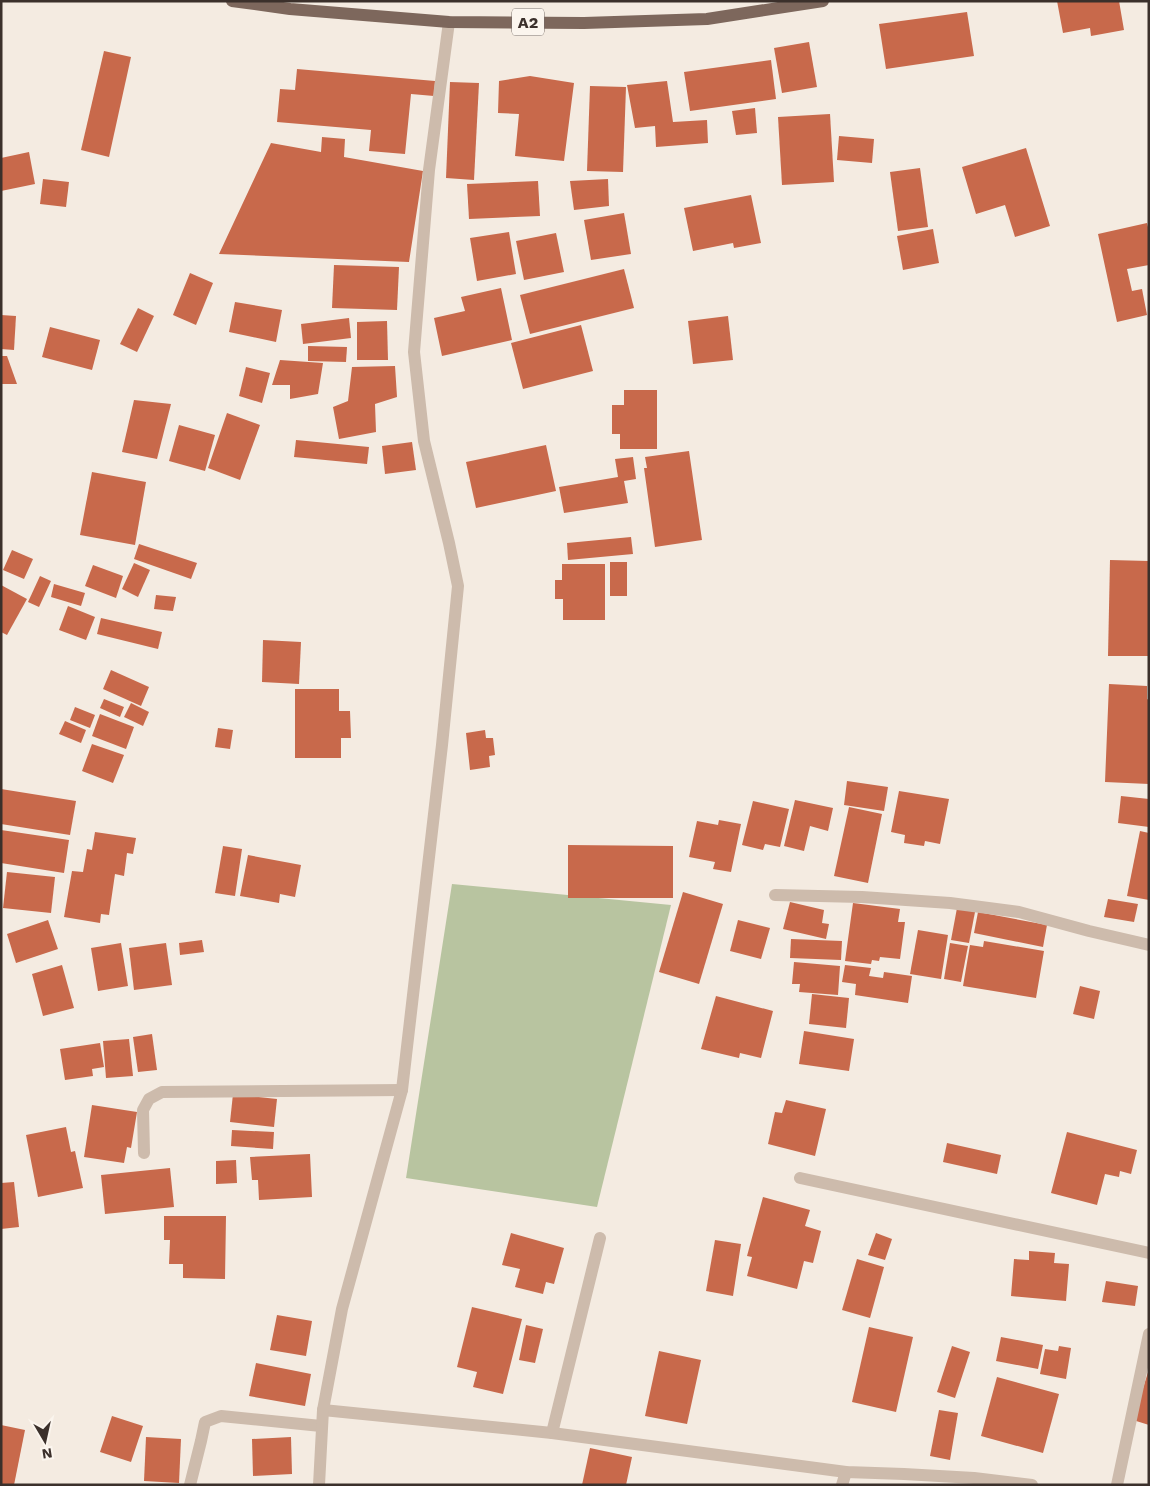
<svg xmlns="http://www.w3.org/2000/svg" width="1150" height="1486" font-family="'Work Sans',sans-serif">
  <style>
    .green { fill: #b8c4a0 }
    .building { fill: #c8694b }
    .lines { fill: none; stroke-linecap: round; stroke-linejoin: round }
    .minor { stroke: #cdbbac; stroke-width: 12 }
    .primary { stroke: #7d675c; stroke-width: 12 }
    .labels { text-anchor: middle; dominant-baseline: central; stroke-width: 4.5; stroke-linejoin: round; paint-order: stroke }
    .shield { fill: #fbf5ee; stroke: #756b66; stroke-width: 1 }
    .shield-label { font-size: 16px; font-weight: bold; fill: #3b302b }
  </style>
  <rect width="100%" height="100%" fill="#f4ebe1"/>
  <polygon class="green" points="452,884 671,905 597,1207 406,1178"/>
  <g class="building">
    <polygon points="1057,1 1119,1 1124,30 1091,36 1090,28 1063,33"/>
    <polygon points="967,12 974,56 886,69 879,24"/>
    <polygon points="809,42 817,87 782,93 774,48"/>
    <polygon points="104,51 131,57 109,157 81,150"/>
    <polygon points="771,60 776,99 690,111 684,72"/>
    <polygon points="297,69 435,81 434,96 411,94 405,154 369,151 371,130 277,122 280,89 295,90"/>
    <polygon points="530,76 574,83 564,161 515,156 519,114 498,113 499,81"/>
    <polygon points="667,81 673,122 707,120 708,143 656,147 655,126 635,128 627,85"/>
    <polygon points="450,82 479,83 474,180 446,178"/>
    <polygon points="590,86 626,87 623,172 587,171"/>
    <polygon points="755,108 757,133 736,135 732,111"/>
    <polygon points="830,114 834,182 782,185 778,117"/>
    <polygon points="839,136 874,139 872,163 837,160"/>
    <polygon points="322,137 345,139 344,157 423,171 409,262 219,254 271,143 321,152"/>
    <polygon points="1026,148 1050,226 1015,237 1005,205 976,214 962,167"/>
    <polygon points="29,152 35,184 1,191 1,158"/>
    <polygon points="920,168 928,227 898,231 890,172"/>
    <polygon points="43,179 69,182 66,207 40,204"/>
    <polygon points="608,179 609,206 574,210 570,181"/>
    <polygon points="538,181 540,216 469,219 467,184"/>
    <polygon points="751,195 761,243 734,248 733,243 693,251 684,208"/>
    <polygon points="624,213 631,254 591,260 584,220"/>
    <polygon points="1147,223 1149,231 1149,265 1127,269 1132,291 1142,289 1147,315 1117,322 1098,234"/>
    <polygon points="933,229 939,263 903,270 897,236"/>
    <polygon points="509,232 516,274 477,281 470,238"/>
    <polygon points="556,233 564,272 524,280 516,241"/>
    <polygon points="334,265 399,267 397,310 332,308"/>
    <polygon points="624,269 634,308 530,334 520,295"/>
    <polygon points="190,273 213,283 196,325 173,315"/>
    <polygon points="501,288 512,340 442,356 434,318 465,311 461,297"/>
    <polygon points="235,302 282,310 276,342 229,332"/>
    <polygon points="138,308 154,316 137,352 120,344"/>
    <polygon points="1,315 16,316 14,350 1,349"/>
    <polygon points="728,316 733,360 693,364 688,321"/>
    <polygon points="349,318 351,338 303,344 301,324"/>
    <polygon points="387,321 388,360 357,360 357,322"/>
    <polygon points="581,325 593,371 523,389 511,343"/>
    <polygon points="50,327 100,340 92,370 42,357"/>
    <polygon points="308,346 347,347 346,362 308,361"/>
    <polygon points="1,356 7,356 17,384 1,384"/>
    <polygon points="280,360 323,363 318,394 290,399 290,385 272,385"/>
    <polygon points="395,366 397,397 375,404 376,432 339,439 333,407 348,401 352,367"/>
    <polygon points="246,367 270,373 262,403 239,396"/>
    <polygon points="624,390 657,390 657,449 620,449 620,434 612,434 612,405 624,405"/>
    <polygon points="134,400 171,404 157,459 122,452"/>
    <polygon points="227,413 260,425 240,480 208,468"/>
    <polygon points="179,425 215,435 205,471 169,461"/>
    <polygon points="296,440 369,447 367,464 294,457"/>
    <polygon points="412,442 416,470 385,474 382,446"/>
    <polygon points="546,445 556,491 476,508 466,462"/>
    <polygon points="689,451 702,540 655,547 644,468 647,468 645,457"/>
    <polygon points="633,457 636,479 624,481 628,503 564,513 559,487 618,477 615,459"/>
    <polygon points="92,472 146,482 135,545 80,535"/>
    <polygon points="631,537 633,554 568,560 567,543"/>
    <polygon points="139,544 197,563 191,579 134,559"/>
    <polygon points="12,550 33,559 24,579 3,570"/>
    <polygon points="1110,560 1149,561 1149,656 1108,656"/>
    <rect x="610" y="562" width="17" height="34"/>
    <polygon points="134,563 150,570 138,597 122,589"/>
    <polygon points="562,564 605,564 605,620 563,620 563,599 555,599 555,580 562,580"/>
    <polygon points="93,565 123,576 116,598 85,586"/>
    <polygon points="40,576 51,581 39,607 28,602"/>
    <polygon points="54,584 85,593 81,606 51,597"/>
    <polygon points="1,585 27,599 7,635 1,632"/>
    <polygon points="156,595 176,597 173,611 154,609"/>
    <polygon points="68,606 95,617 86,640 59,630"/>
    <polygon points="101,618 162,632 158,649 97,634"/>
    <polygon points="263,640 301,642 299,684 262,682"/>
    <polygon points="111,670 149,687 141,706 103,689"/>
    <polygon points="1109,684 1147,686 1147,699 1149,700 1149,784 1105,782"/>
    <polygon points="295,689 339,689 339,711 350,711 351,738 341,738 341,758 295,758"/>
    <polygon points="104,699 124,707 120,717 100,708"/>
    <polygon points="131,703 149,712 143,726 124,717"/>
    <polygon points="75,707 95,715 90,728 70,720"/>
    <polygon points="100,714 134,727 126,749 92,736"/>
    <polygon points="65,721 86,730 81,743 59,734"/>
    <polygon points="218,728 233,730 230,749 215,747"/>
    <polygon points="485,730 486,738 493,738 495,755 489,756 490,767 470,770 466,733"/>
    <polygon points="92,744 124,755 113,783 82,771"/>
    <polygon points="847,781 888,787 884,811 844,805"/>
    <polygon points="1,789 76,801 70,835 1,824"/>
    <polygon points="899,791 949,799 940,844 925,841 924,846 904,843 905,835 891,832"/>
    <polygon points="1121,796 1149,799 1149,827 1118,823"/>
    <polygon points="795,800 833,808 828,831 810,826 804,851 784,846"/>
    <polygon points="753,801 789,809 780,847 765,844 763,850 742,845"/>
    <polygon points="849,807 882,814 868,883 834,876"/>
    <polygon points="719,820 741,824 731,872 713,869 715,862 689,857 697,821 718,825"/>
    <polygon points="1,830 69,840 64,873 1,863"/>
    <polygon points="1140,831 1149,833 1149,900 1127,896"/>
    <polygon points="95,832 136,838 133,854 127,853 124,876 115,874 109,915 101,914 100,923 64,917 72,871 83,872 87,849 92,850"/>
    <polygon points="568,845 673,846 673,898 568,898"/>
    <polygon points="223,846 242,849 235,896 215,893"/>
    <polygon points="248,855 301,865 295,897 280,894 279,903 240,896"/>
    <polygon points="7,872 55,877 51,913 3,908"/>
    <polygon points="683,892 723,904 699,984 659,972"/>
    <polygon points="1108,899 1138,904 1134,922 1104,917"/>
    <polygon points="790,902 824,910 822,923 829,924 826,939 783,929"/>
    <polygon points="853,903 900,909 898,922 905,922 900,959 880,957 879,961 872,960 871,964 845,961"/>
    <polygon points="957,908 975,912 969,943 951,940"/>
    <polygon points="978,912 1047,925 1043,947 974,933"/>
    <polygon points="48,920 58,949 16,963 7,934"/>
    <polygon points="738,920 770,928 761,959 730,951"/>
    <polygon points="918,930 948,935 941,979 910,974"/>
    <polygon points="791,939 842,941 841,960 790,958"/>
    <polygon points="202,940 204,952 180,955 179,943"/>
    <polygon points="984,941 1044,951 1036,998 963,986 970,945 983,947"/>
    <polygon points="121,943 128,986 98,991 91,948"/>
    <polygon points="166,943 172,985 134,990 129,948"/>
    <polygon points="950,943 968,946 961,982 944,979"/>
    <polygon points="794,962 840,966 838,995 799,992 800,984 792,984"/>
    <polygon points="62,965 74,1008 43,1016 32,974"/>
    <polygon points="845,965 871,968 869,976 883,978 884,972 912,976 908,1003 855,995 856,984 842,982"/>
    <polygon points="1080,986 1100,991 1094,1019 1073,1014"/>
    <polygon points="812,994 849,998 846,1028 809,1024"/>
    <polygon points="716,996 773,1011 761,1058 740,1053 739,1058 701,1049"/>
    <polygon points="804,1031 854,1039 849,1071 799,1064"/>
    <polygon points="152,1034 157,1070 138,1072 133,1037"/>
    <polygon points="129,1039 133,1076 106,1078 103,1041"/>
    <polygon points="100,1043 104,1067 92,1069 93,1076 65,1080 60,1049"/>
    <polygon points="233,1094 277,1099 274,1127 230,1122"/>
    <polygon points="786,1100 826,1109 815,1156 768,1144 775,1112 782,1113"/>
    <polygon points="92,1105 137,1112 131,1148 127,1147 124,1163 84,1157"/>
    <polygon points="66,1127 71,1152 75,1151 83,1188 38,1197 26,1135"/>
    <polygon points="232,1130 274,1132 273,1149 231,1146"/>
    <polygon points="1067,1132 1137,1150 1131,1174 1120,1171 1119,1177 1105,1174 1097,1205 1051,1193"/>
    <polygon points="947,1143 1001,1155 997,1174 943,1162"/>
    <polygon points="310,1154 312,1197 259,1200 258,1180 252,1180 250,1157"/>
    <polygon points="236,1160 237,1183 216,1184 216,1161"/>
    <polygon points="170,1168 174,1207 105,1214 101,1175"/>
    <polygon points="14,1182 19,1227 1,1229 1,1183"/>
    <polygon points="763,1197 810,1210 805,1226 821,1231 813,1263 804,1261 797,1289 747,1276 752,1257 747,1256"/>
    <polygon points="164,1216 226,1216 225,1279 183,1278 183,1264 169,1264 170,1240 164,1240"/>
    <polygon points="511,1233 564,1248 554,1284 546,1282 543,1294 515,1287 520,1269 502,1265"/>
    <polygon points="876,1233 892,1239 885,1260 868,1255"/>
    <polygon points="715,1240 741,1244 733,1296 706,1291"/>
    <polygon points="1029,1251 1055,1253 1054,1263 1069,1264 1066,1301 1011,1296 1014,1259 1029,1260"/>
    <polygon points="857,1259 884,1267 870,1318 842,1310"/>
    <polygon points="1106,1281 1138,1286 1135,1306 1102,1302"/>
    <polygon points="472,1307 522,1319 503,1394 473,1387 477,1372 457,1367"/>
    <polygon points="277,1315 312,1321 306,1356 270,1350"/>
    <polygon points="526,1325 543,1329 535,1363 519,1360"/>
    <polygon points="869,1327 913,1337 896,1412 852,1402"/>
    <polygon points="1001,1337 1043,1345 1038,1369 996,1361"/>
    <polygon points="952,1346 970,1352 955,1398 937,1392"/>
    <polygon points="1059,1346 1071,1348 1066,1379 1040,1374 1045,1349 1058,1351"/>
    <polygon points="659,1351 701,1360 687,1424 645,1416"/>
    <polygon points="256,1363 311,1374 305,1406 249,1396"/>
    <polygon points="1149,1369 1149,1425 1133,1420"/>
    <polygon points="997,1377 1059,1394 1043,1453 981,1436"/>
    <polygon points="939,1410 958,1413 950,1460 930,1456"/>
    <polygon points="112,1416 143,1426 131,1462 100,1452"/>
    <polygon points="1,1425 25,1430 14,1485 1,1485"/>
    <polygon points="146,1437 181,1439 179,1483 144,1481"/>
    <polygon points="291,1437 292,1474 253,1476 252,1439"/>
    <polygon points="590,1448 632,1457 626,1485 582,1485"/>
  </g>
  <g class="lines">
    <g class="minor">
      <polyline points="775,895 862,897 950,903 1019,912 1089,931 1149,945"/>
      <polyline points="144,1153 143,1110 149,1099 162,1092 402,1090"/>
      <polyline points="800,1178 1149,1253"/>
      <polyline points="323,1410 552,1433 846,1472 904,1474 974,1478 1032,1485"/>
      <polyline points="552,1433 600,1238"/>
      <polyline points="190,1485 201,1441 205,1422 221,1416 321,1426"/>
      <polyline points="319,1485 323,1410 342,1309 402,1090 442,745 458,586 449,543 424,441 414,352 429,170 449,22"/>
      <polyline points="842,1485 846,1472"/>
      <polyline points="1117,1485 1149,1334"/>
    </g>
    <polyline class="primary" points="232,1 290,9 449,22 584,23 707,19 823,1"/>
  </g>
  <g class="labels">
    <rect class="shield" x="512" y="8.5" width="32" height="27" rx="4"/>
    <g class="shield-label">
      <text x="528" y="22">A2</text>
    </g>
  </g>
  <rect width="1150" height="1486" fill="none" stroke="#3b302b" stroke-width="5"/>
  <g transform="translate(45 1441) rotate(171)" stroke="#fbf5ee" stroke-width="4" paint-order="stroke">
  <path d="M0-4L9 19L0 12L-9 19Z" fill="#3b302b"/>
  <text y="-8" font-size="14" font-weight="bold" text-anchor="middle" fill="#3b302b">N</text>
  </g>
</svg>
